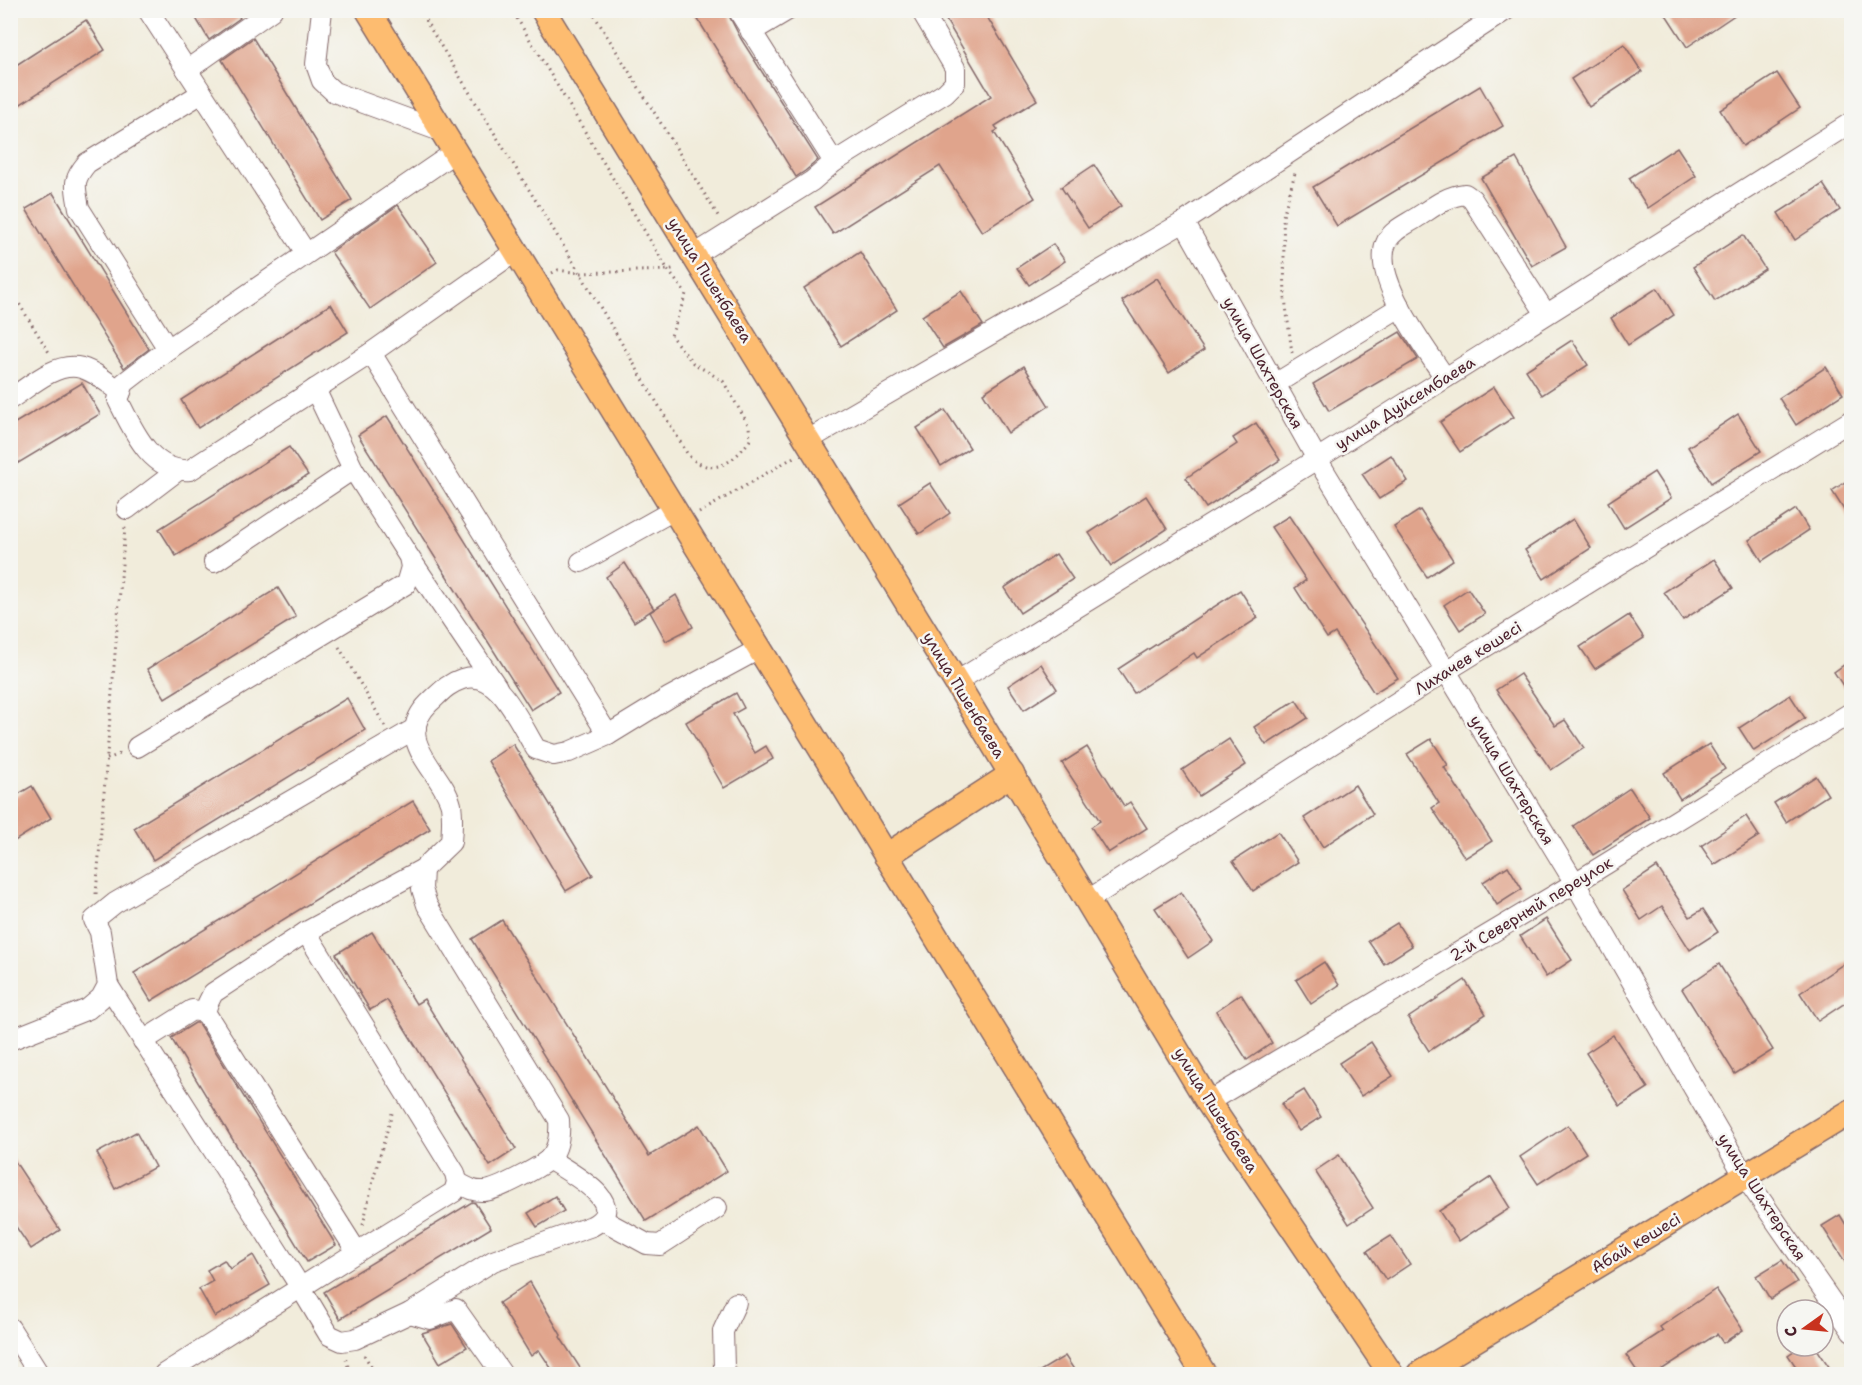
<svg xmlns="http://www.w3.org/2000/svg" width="1862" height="1385" font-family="'Shantell Sans',sans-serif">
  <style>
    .building { fill: #e0a48c }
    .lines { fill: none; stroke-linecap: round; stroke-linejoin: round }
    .minor-casing { stroke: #846769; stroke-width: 22 }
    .major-casing { stroke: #846769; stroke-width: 27 }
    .path { stroke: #846769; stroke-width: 3; stroke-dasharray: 1.5 4.5; stroke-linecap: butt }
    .minor { stroke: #fff; stroke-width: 20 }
    .major { stroke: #fdbc70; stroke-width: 24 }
    .labels { text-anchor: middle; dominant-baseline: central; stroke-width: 5; stroke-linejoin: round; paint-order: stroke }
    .street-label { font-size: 16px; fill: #4a1f2b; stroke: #f6f6f2 }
  </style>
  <rect width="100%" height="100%" fill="#f6f6f2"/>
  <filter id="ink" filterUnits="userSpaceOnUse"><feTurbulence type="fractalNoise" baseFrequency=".0167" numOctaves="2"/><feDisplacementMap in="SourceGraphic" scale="12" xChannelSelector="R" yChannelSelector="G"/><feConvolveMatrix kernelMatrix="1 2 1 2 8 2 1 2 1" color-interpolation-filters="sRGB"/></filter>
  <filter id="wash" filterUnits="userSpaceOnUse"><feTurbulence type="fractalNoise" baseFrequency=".008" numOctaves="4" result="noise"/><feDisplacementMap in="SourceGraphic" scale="24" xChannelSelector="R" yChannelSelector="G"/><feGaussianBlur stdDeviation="1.35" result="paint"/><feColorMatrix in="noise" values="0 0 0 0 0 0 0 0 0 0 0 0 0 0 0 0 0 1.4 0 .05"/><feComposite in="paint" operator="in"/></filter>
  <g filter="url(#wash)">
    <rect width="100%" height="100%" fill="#f1ecdb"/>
    <g id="blocks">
      <g class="building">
        <polygon points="191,10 235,10 240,18 209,40"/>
        <polygon points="692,10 726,10 741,39 818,160 805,171 796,177"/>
        <polygon points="940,10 983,10 1037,100 995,126 998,130 994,132 1035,198 982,232 940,166 833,234 815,207 991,96"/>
        <polygon points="1663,10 1742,10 1687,47"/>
        <polygon points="86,20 105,50 10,111 10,69"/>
        <polygon points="253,38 352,200 320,220 222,60"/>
        <polygon points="1624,44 1642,72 1589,107 1571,79"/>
        <polygon points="1777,73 1800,108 1743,146 1720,110"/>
        <polygon points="1480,86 1503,126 1337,226 1313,187"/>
        <polygon points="1677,147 1696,176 1648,208 1629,178"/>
        <polygon points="1516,158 1566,247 1532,266 1481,178"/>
        <polygon points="1094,165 1121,206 1088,228 1061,187"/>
        <polygon points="1823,184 1840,210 1795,240 1778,213"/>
        <polygon points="53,193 149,349 124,368 26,209"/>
        <polygon points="398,205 437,262 370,309 331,252"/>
        <polygon points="1743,235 1765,269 1715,301 1693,267"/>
        <polygon points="1053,244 1065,261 1029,285 1017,268"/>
        <polygon points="860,252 897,310 841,346 804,288"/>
        <polygon points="1157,278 1204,350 1169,373 1122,301"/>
        <polygon points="1657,288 1674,315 1628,345 1611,318"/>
        <polygon points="961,291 983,325 943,348 922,316"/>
        <polygon points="331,304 348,332 198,428 181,400"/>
        <polygon points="1400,332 1418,359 1329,411 1313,384"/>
        <polygon points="1572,340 1588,365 1542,395 1526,370"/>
        <polygon points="1024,366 1049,406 1008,433 983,393"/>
        <polygon points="1826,367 1843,394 1796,425 1779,398"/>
        <polygon points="82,383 100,414 10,468 10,426"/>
        <polygon points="1494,387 1514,417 1460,452 1440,422"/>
        <polygon points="945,410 970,448 941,466 917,428"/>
        <polygon points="1738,414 1761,451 1711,483 1688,447"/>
        <polygon points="387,416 559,692 531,710 358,435"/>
        <polygon points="1256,423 1280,460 1206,508 1186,478 1237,444 1233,438"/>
        <polygon points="289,447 308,475 176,556 159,529"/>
        <polygon points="1391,455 1408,481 1379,499 1362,474"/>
        <polygon points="1654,472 1671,498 1624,528 1608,502"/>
        <polygon points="1851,478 1851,521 1832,491"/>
        <polygon points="930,483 950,513 919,534 899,503"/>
        <polygon points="1146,496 1167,529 1111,566 1089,533"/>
        <polygon points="1796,509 1809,530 1762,561 1749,540"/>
        <polygon points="1420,510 1453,560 1427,577 1394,527"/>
        <polygon points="1289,516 1398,678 1374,693 1335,633 1327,638 1295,588 1306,580 1271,527"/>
        <polygon points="1573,519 1591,548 1544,579 1525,550"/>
        <polygon points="1056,554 1073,579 1020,613 1004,588"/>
        <polygon points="1714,559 1733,588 1683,620 1664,592"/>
        <polygon points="625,563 654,609 634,622 606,577"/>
        <polygon points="278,588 296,617 165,698 147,669"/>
        <polygon points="1468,589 1485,614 1460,630 1444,605"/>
        <polygon points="1240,590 1258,618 1197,658 1194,653 1134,693 1118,669"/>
        <polygon points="676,595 693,627 666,641 650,612"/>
        <polygon points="1629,615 1644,638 1595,669 1580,647"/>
        <polygon points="1851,660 1851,698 1834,672"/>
        <polygon points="1041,664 1057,689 1024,710 1008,686"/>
        <polygon points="1520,674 1555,726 1565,720 1584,748 1551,770 1496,690"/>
        <polygon points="736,693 744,708 733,714 755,753 766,746 773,759 724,788 686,722"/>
        <polygon points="1790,695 1805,718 1754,751 1739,728"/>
        <polygon points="347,698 365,730 153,860 134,828"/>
        <polygon points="1296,700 1308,718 1266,745 1254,727"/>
        <polygon points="1229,739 1246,765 1199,796 1182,770"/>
        <polygon points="1431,739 1448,765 1444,767 1492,841 1465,858 1432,808 1439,803 1407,754"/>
        <polygon points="513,744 593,875 566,891 488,761"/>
        <polygon points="1709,744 1725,769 1680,799 1664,773"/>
        <polygon points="1087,747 1124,806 1130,802 1147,828 1108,853 1091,827 1100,821 1062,763"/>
        <polygon points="1816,776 1828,795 1786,822 1774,803"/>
        <polygon points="1355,785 1373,814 1323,847 1304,818"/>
        <polygon points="32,786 51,818 10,844 10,799"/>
        <polygon points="1630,788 1650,818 1593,855 1573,826"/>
        <polygon points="413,801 430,829 151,1001 134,973"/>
        <polygon points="1746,816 1759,836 1714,865 1701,846"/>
        <polygon points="1278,832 1298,862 1253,891 1233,861"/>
        <polygon points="1508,866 1522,889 1497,905 1483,882"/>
        <polygon points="1657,867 1690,917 1703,909 1718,932 1690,950 1662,906 1641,920 1622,890"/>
        <polygon points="1181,892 1213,941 1188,958 1155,908"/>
        <polygon points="1546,919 1572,960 1546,977 1520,936"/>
        <polygon points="502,920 649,1156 699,1125 727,1171 646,1221 472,939"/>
        <polygon points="1397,923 1412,946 1384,964 1368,941"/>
        <polygon points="372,932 416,1004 424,999 516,1149 490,1166 387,1000 370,1010 336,954"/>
        <polygon points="1851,959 1851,999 1818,1021 1800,993"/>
        <polygon points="1324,962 1339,985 1311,1004 1296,980"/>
        <polygon points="1719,964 1773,1050 1735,1074 1682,989"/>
        <polygon points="1465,980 1486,1014 1429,1051 1408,1018"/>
        <polygon points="1241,994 1272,1043 1247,1060 1216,1011"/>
        <polygon points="195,1023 198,1023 336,1245 307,1262 171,1038"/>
        <polygon points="1613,1035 1648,1088 1620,1106 1586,1053"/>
        <polygon points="1371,1042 1393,1076 1361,1096 1339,1063"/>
        <polygon points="1304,1090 1321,1117 1299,1131 1281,1104"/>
        <polygon points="1568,1125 1586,1153 1538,1184 1520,1157"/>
        <polygon points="136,1132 155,1167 115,1189 97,1153"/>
        <polygon points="10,1154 60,1230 31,1249 10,1218"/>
        <polygon points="1339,1155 1373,1208 1349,1224 1315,1171"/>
        <polygon points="1491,1177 1510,1208 1459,1241 1439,1211"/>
        <polygon points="555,1196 564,1211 537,1227 528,1213"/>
        <polygon points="472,1202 475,1203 491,1228 340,1319 324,1292"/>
        <polygon points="1840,1215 1851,1233 1851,1271 1822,1226"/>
        <polygon points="1391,1236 1410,1264 1386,1280 1367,1251"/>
        <polygon points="253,1255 270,1285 215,1317 199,1289 213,1281 207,1270 224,1260 230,1269"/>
        <polygon points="1782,1260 1797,1282 1770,1299 1756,1276"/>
        <polygon points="530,1282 561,1335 560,1337 584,1374 555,1374 539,1350 531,1356 499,1303"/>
        <polygon points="1716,1289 1743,1330 1723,1343 1717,1334 1661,1370 1664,1374 1639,1374 1626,1355 1663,1331 1660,1327"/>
        <polygon points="452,1324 467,1347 440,1363 422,1333"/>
        <polygon points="1801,1346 1815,1346 1834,1374 1801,1374 1788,1355"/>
        <polygon points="1065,1356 1077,1374 1035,1374"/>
      </g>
    </g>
  </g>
  <g filter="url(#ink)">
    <use href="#blocks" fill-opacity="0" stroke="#846769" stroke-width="1.5"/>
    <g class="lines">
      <g class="minor-casing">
        <g id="minor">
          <polyline points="148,10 306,253"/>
          <polyline points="322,10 316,64 322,81 334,92 443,132"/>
          <polyline points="751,32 788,10"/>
          <polyline points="187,70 272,10"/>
          <path d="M455,152L168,349L124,383L118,400C133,430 151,473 190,470L371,353L516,251"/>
          <polyline points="834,162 945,93 955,83 955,68 921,10"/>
          <polyline points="1184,222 1317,459 1575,883 1745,1177 1852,1331"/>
          <polyline points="694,255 812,181 834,162 738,10"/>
          <path d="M168,349L79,208C75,185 72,181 87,163L202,93"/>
          <polyline points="371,353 608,735"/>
          <path d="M1445,378C1426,348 1369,276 1387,241C1393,230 1405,225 1416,218C1432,208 1446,196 1465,194L1472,199L1546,314"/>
          <polyline points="1275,384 1400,307"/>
          <path d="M10,399C29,387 53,364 77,367C92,369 108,383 121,392"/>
          <polyline points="808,440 1184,222 1506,10"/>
          <polyline points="127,509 177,471"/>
          <polyline points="409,557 497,687"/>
          <polyline points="214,562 353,469"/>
          <polyline points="581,562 674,510"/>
          <polyline points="956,682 1317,459 1852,122"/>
          <polyline points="137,747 406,584 411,567 409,557 353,469 315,389"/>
          <path d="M423,869L422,889L427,905L559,1120C560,1134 559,1150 548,1160C538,1168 496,1191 484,1191C473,1192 466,1187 457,1182"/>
          <polyline points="1088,900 1446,671 1852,420"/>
          <polyline points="306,932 455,1173 457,1182 454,1192 357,1252"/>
          <path d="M108,985L301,1288L329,1335L342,1341L355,1339L410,1313L493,1261L592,1226C633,1204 568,1172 549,1159"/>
          <polyline points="10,1040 88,1009 101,998 108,985 100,932 94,920 115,903 416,728"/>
          <polyline points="143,1041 192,1010 205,1012"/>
          <polyline points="1208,1102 1575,883 1852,712"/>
          <polyline points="603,1220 647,1244 660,1245 717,1208"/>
          <polyline points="410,1313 430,1319 456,1309 502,1374"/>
          <polyline points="10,1328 39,1374"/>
          <path d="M164,1374L357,1252L205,1012L208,1003L213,993L306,932L423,869L451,842C452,830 453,817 451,805C442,770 391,741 429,703C441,692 447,684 462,679C498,667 520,724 536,749L554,755L569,752L608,735L670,697L759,649"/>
          <polyline points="727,1374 724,1368 723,1331 736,1303"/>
        </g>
      </g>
      <g class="major-casing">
        <g id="major">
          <polyline points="368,10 1204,1374"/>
          <polyline points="543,10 956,682 1208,1102 1391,1374"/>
          <polyline points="886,856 1012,774"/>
          <polyline points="1419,1374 1852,1111"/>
        </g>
      </g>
      <g class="path">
        <path d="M419,10L580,273L688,455C712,479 734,462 750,440L749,426L723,381L693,363L671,336L686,294L668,270L512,10"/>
        <polyline points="591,10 720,219"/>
        <polyline points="552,273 558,270 580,273 668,270 676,268"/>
        <polyline points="10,289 50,354"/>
        <polyline points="1292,353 1285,298 1283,216 1295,173"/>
        <polyline points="699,513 794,457"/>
        <polyline points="339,647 385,726"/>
        <polyline points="107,759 120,754"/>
        <polyline points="96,894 125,527"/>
        <polyline points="363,1225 374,1176 393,1110"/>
        <polyline points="364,1355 376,1374"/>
        <polyline points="346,1359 350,1374"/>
      </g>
      <use href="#minor" class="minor"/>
      <use href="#major" class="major"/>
    </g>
  </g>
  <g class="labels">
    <g class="street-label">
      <text transform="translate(710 280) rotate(58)">улица Пшенбаева</text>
      <text transform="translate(1263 363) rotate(61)">улица Шахтерская</text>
      <text transform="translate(1405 403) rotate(-32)">улица Дуйсембаева</text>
      <text transform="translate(1468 658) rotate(-32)">Лихачев көшесі</text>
      <text transform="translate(964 695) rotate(59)">улица Пшенбаева</text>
      <text transform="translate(1512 780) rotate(59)">улица Шахтерская</text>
      <text transform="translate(1531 909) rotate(-31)">2-й Северный переулок</text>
      <text transform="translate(1216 1110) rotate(58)">улица Пшенбаева</text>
      <text transform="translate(1762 1197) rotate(57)">улица Шахтерская</text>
      <text transform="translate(1636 1243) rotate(-31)">Абай көшесі</text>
    </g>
  </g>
  <rect width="1862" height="1385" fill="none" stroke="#f6f6f2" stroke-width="36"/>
  <g transform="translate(1805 1328) rotate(255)"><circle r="28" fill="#f6f6f2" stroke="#b1a0a2" stroke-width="1.5"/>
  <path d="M0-4.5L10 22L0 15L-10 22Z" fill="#c8321e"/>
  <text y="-9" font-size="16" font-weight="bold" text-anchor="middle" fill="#4a1f2b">С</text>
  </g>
</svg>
